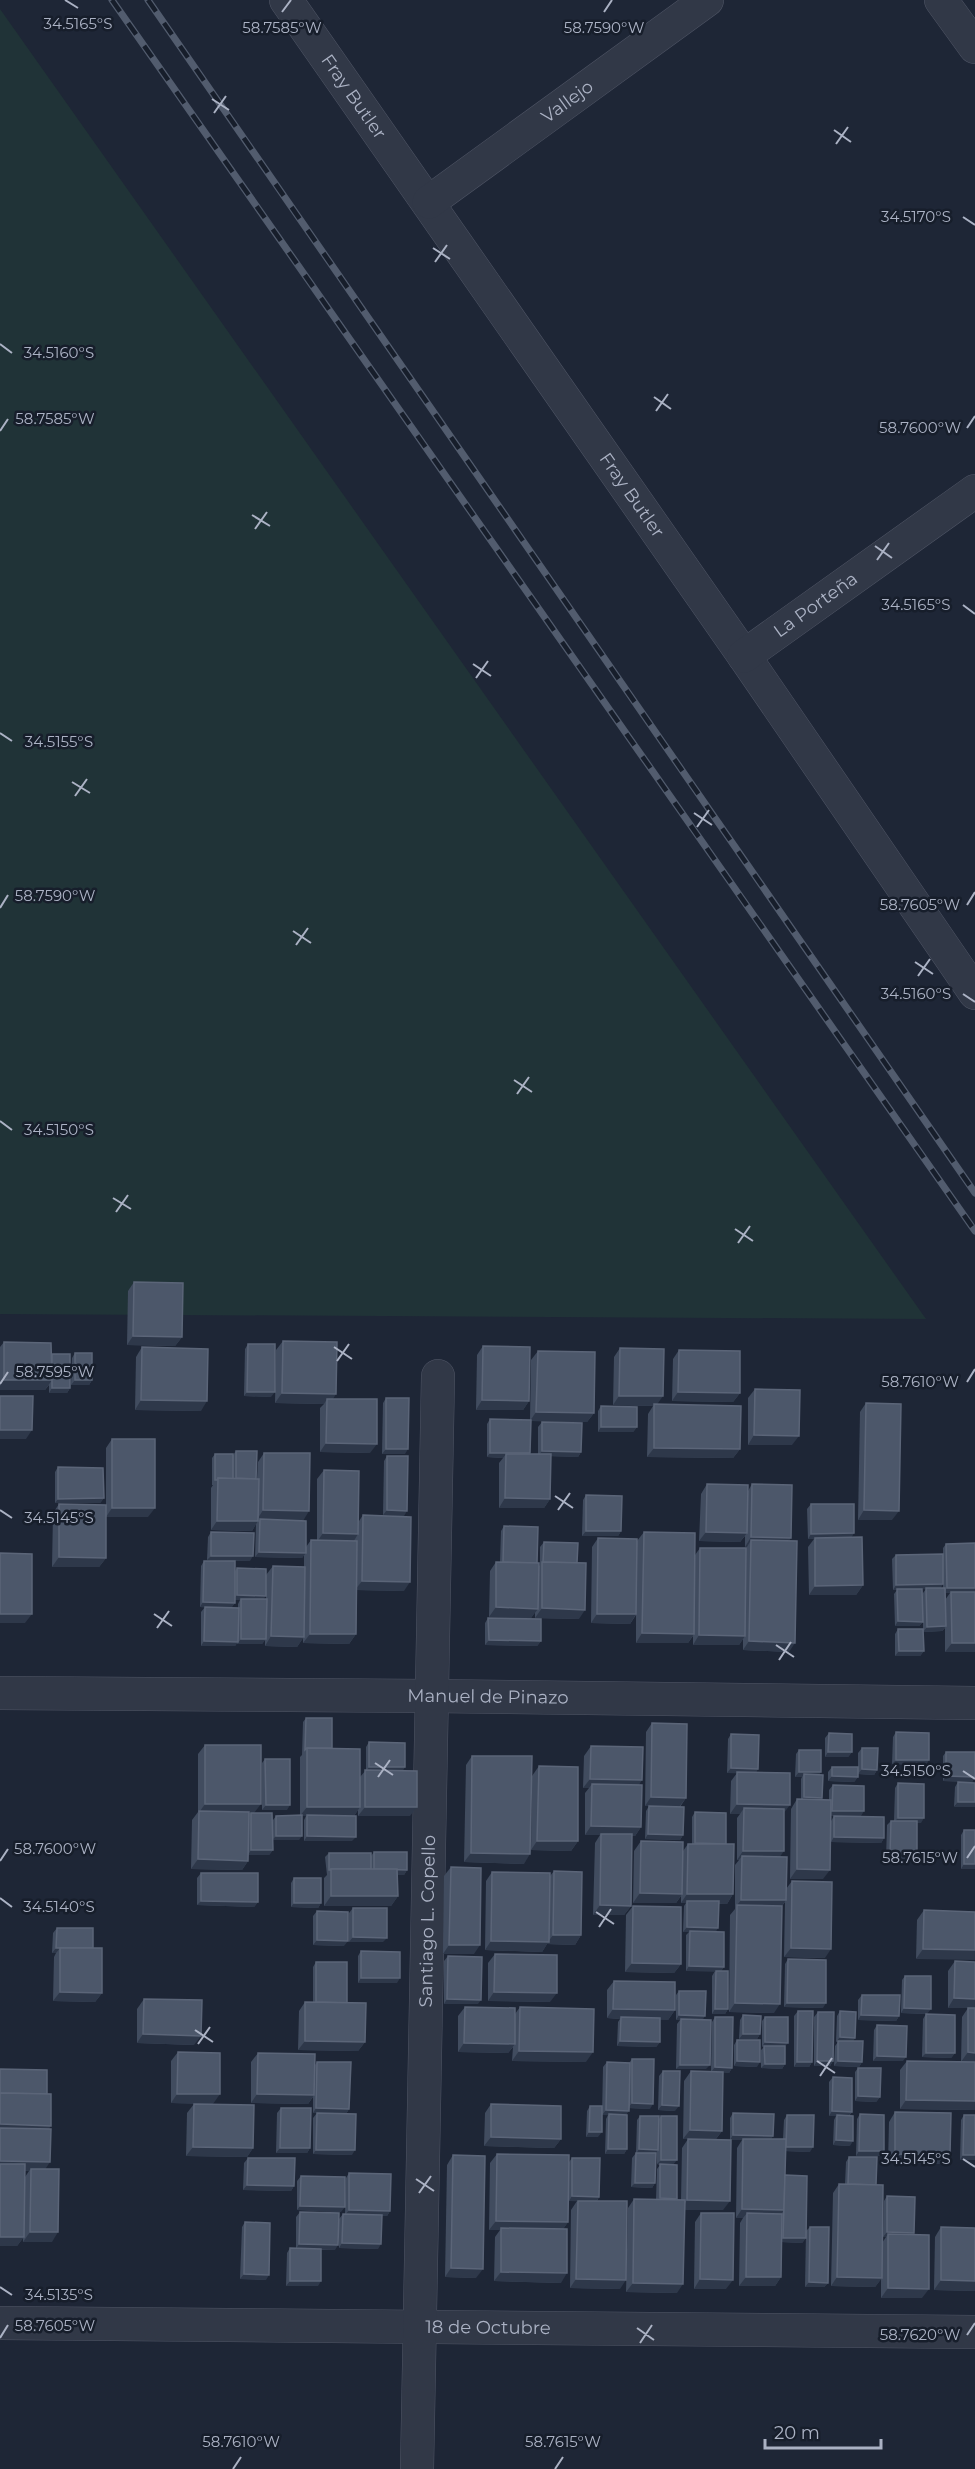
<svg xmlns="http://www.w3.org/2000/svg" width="975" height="2469" font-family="Montserrat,sans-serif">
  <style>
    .park { fill: #203337 }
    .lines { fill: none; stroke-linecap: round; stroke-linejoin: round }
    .minor-casing { stroke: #4f5565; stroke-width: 34 }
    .minor { stroke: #313847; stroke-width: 33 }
    .rail-casing { stroke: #525c6e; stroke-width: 7 }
    .rail { stroke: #171e2b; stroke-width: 4.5; stroke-dasharray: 14; stroke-linecap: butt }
    .wall { fill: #414c5f; fill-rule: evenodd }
    .shaded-wall { fill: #2e384a }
    .building { fill: #4c576a; stroke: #5b6578; stroke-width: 1.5 }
    .ticks { fill: none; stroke: #abb2c4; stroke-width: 2 }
    .labels { text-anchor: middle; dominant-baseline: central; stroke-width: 5; stroke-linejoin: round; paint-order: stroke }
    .street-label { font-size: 18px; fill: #abb2c4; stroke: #171e2b }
    .ticks-label { font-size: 15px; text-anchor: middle; fill: #abb2c4; stroke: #171e2b; stroke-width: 5; stroke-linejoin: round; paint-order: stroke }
  </style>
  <rect width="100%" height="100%" fill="#1e2636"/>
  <polygon class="park" points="0,9 926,1319 0,1314"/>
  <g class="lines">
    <g class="minor-casing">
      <g id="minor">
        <path id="s1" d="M286,0L744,656L975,993"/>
        <polyline points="941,0 975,47"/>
        <path id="s2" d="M429,202L707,0"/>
        <path id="s3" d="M744,656L975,491"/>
        <path id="s4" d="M0,1693L432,1696L975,1703"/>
        <path id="s5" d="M0,2323L975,2332"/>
        <path id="s6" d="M417,2469L438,1376"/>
      </g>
    </g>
    <use href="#minor" class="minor"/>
    <g class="rail-casing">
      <g id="rail">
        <polyline points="112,0 975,1231"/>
        <polyline points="148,0 975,1193"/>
      </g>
    </g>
    <use href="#rail" class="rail"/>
  </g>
  <g class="wall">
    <polygon points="134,1282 182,1337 175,1346 127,1345 128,1291"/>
    <polygon points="283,1341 333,1399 370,1453 320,1452 320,1408 324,1404 275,1403 276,1350"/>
    <polygon points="4,1342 52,1355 70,1388 67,1393 49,1393 49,1385 45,1390 0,1390 0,1347"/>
    <polygon points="248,1344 271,1397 244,1396 245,1349"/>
    <polygon points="483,1346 529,1401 523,1410 476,1410 477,1355"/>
    <polygon points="142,1347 201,1411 135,1410 136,1357"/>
    <polygon points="620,1348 657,1405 740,1449 733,1458 647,1457 648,1414 653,1406 613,1405 614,1357"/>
    <polygon points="679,1350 740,1393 733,1402 672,1401 673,1359"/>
    <polygon points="538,1351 594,1413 587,1422 531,1421 530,1454 538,1454 538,1427 542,1422 581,1452 578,1457 551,1456 550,1499 544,1508 499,1508 499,1463 503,1458 487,1457 487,1424 490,1419 530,1420 531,1360"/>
    <polygon points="75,1353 92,1380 89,1385 71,1385 72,1358"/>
    <polygon points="755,1389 792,1445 748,1445 748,1398"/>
    <polygon points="386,1398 405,1454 382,1454 383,1403"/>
    <polygon points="866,1403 892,1520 858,1520 860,1412"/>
    <polygon points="601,1406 637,1427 633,1432 598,1432 598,1411"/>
    <polygon points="112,1439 148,1517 106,1517 106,1558 99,1567 52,1567 53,1513 59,1504 106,1505 106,1448"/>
    <polygon points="236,1451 256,1479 257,1479 258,1462 264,1453 303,1521 306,1547 311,1540 317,1540 317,1479 324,1470 359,1521 363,1515 404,1591 357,1590 356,1634 349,1644 303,1643 303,1638 297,1647 265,1646 265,1640 262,1644 237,1644 237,1643 235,1646 201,1646 201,1612 205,1607 238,1608 238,1604 240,1600 235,1600 235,1603 231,1608 200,1607 201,1566 204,1561 235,1571 237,1568 263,1599 266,1599 266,1575 273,1566 304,1567 304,1555 302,1558 255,1557 256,1524 252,1531 211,1530 211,1488 213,1485 212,1485 212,1458 215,1454 233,1455"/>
    <polygon points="387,1456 404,1516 383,1515 384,1461"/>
    <polygon points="58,1467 104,1498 100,1503 55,1503 55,1472"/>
    <polygon points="707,1484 748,1491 752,1484 789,1541 789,1652 743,1650 743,1639 739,1645 693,1645 693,1636 688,1643 636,1643 636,1615 630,1624 591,1623 592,1547 598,1538 637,1541 644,1532 695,1555 700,1548 746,1548 747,1547 745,1547 745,1536 740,1542 699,1541 701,1494"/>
    <polygon points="586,1495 621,1531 618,1536 582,1536 583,1500"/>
    <polygon points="811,1504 854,1533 851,1537 863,1585 856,1595 809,1595 808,1547 814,1539 808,1539 807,1509"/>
    <polygon points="504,1526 537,1563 538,1567 540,1565 540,1547 544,1542 577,1563 579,1619 535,1618 535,1612 531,1618 489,1617 490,1571 496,1562 500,1562 501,1531"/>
    <polygon points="211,1532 250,1561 207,1560 208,1537"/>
    <path d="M975,1543V1652H945V1628L942,1631L923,1632V1593L926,1589H922L923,1622L919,1626H895L894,1594L897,1590H893L892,1559L896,1555L943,1584L940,1588H943V1548L946,1544ZM945,1593H950L945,1600Z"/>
    <polygon points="488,1618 541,1641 537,1646 485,1645 485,1623"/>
    <polygon points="898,1629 924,1651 920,1656 895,1656 895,1634"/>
    <polygon points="306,1718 332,1748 360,1777 366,1770 366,1747 369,1742 405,1767 402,1771 410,1816 358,1816 358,1810 354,1816 352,1841 304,1841 304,1820 306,1816 302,1816 299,1840 273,1840 273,1850 269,1855 248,1855 248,1861 242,1870 191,1869 192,1820 198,1812 198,1754 205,1745 254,1813 273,1820 276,1816 300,1815 300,1757 302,1755 303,1722"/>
    <polygon points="652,1723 686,1798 680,1807 683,1835 680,1840 645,1839 646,1811 649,1806 645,1806 646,1732"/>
    <polygon points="896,1732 926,1765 892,1764 893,1737"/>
    <polygon points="829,1733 852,1752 848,1757 825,1757 825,1738"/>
    <polygon points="731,1734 758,1769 756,1772 784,1813 780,1856 786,1889 792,1881 825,1958 784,1957 785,1902 782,1906 774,2013 729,2012 730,1915 735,1909 735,1865 739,1860 737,1860 737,1818 740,1814 730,1814 731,1781 737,1773 727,1773 728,1739"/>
    <polygon points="591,1746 642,1780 638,1785 641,1827 635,1836 632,1836 631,1906 624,1915 593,1915 595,1843 600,1835 585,1835 585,1793 589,1788 583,1788 584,1756"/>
    <polygon points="862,1748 877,1770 874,1775 858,1774 858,1753"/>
    <polygon points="799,1750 819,1775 822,1798 821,1800 829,1800 829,1790 833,1785 861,1816 830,1816 823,1879 790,1879 791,1809 797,1799 801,1799 801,1779 802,1777 795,1777 796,1754"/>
    <polygon points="946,1752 975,1752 975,1777 972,1782 943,1781 943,1756"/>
    <polygon points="472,1756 524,1864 464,1862 466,1765"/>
    <polygon points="265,1759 287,1810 262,1810 262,1763"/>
    <polygon points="539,1766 578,1841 571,1851 531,1850 532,1776"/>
    <polygon points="832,1767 858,1777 854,1782 828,1781 828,1772"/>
    <polygon points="958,1782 975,1783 954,1807 955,1787"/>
    <polygon points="898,1783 921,1823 917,1823 917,1854 913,1859 886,1859 887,1825 891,1821 894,1821 895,1788"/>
    <polygon points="695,1812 725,1844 733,1894 727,1904 719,1904 716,1931 724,1967 721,1971 728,2009 725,2014 712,2014 712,1976 715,1971 686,1971 686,1935 689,1932 683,1932 684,1906 686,1903 681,1903 681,1896 676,1903 633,1903 634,1851 641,1841 683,1851 688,1844 692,1844 692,1817"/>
    <polygon points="834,1816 884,1838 881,1843 831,1842 831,1821"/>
    <polygon points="964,1830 975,1830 975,1869 961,1869 961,1835"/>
    <polygon points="374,1852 407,1870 404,1875 397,1875 398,1896 391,1906 324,1906 324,1878 327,1875 325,1857 329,1853 371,1856"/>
    <polygon points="451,1867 474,1954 443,1954 444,1876"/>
    <polygon points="554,1871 581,1935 575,1945 547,1944 542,1952 485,1950 486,1881 492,1872 550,1876"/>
    <polygon points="201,1873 258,1902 254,1907 197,1905 197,1878"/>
    <polygon points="294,1878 321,1903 318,1908 291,1907 291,1883"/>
    <polygon points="633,1906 681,1964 674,1973 625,1972 626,1915"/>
    <polygon points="353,1908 383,1942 349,1942 349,1913"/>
    <polygon points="924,1910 975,1912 916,1959 917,1920"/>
    <polygon points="317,1911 344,1946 313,1945 313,1916"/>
    <polygon points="57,1928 93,1948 102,1993 95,2002 53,2001 54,1957 56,1953 52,1953 53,1933"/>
    <polygon points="361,1951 397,1983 358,1983 358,1956"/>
    <polygon points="495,1954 550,2002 488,2001 488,1963"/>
    <polygon points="448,1956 478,2004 444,2004 444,1961"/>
    <polygon points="788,1959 823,2008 784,2007 785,1964"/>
    <polygon points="955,1961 975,1962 975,2062 961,2062 962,2017 968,2008 948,2008 948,1971"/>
    <polygon points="316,1962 347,2003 365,2042 358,2051 298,2050 299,2011 305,2002 313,2002 313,1967"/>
    <polygon points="905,1976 927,2014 901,2013 902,1980"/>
    <polygon points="614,1981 675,2010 668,2020 660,2019 660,2042 656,2047 617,2046 618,2022 620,2019 607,2018 607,1990"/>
    <polygon points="679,1991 703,2020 706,2069 676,2069 677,2024 680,2020 676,2020 676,1995"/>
    <polygon points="862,1995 899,2016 896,2021 858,2020 858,2000"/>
    <polygon points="144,1999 194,2045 137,2043 137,2009"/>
    <polygon points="465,2007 515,2014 520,2007 586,2062 512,2061 513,2047 508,2053 458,2052 458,2016"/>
    <polygon points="798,2011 812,2062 809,2067 794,2067 794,2016"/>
    <polygon points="840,2011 855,2038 853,2041 862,2062 859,2067 834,2066 835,2046 838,2042 836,2042 837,2016"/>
    <polygon points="818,2012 833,2061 830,2066 814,2066 814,2017"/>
    <polygon points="926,2014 955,2053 951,2058 922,2057 923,2019"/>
    <polygon points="743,2015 760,2034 757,2039 739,2039 740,2020"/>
    <polygon points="715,2017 732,2068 729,2073 723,2072 722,2131 716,2139 730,2140 730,2118 733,2113 773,2136 771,2139 783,2139 784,2120 787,2115 810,2152 785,2151 785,2175 806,2238 802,2243 782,2242 781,2277 775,2286 739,2286 740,2223 743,2218 736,2218 737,2148 742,2140 731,2140 723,2210 685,2210 677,2293 626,2292 628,2208 634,2199 656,2199 657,2169 660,2165 657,2164 657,2151 656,2153 655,2183 652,2188 631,2187 632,2158 636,2153 637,2120 640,2116 659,2119 661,2116 674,2164 676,2200 681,2200 682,2148 688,2139 683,2139 684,2081 691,2071 711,2072 712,2022"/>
    <polygon points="765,2017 785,2047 785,2064 782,2069 761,2068 761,2050 764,2047 762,2047 762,2021"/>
    <polygon points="877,2025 903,2061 873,2061 874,2030"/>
    <polygon points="737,2040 757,2067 734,2066 734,2045"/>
    <polygon points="178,2052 213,2104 171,2103 171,2061"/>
    <polygon points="258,2053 315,2065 317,2062 349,2109 346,2114 313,2113 313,2097 308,2104 251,2103 251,2062"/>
    <polygon points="632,2059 650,2109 629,2108 626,2115 627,2149 624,2154 605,2154 606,2119 608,2115 602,2115 603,2067 607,2062 629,2063"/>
    <polygon points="907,2061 975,2062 975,2110 900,2109 900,2070"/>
    <polygon points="858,2068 880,2097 876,2102 855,2101 855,2072"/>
    <path d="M0,2069L47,2094L49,2129L45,2169L52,2242H23V2238L17,2246H0ZM25,2171H29L25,2177Z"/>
    <polygon points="663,2071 675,2111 658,2110 659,2076"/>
    <polygon points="833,2077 852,2112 849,2116 850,2146 833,2145 834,2120 836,2116 829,2116 829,2082"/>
    <polygon points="194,2104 253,2148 247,2157 186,2156 187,2113"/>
    <polygon points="491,2104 561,2139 554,2148 484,2146 485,2113"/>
    <polygon points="590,2106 598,2137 586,2137 587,2111"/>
    <polygon points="281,2108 310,2148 307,2153 276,2153 277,2113"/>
    <polygon points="895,2112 950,2155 944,2164 888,2163 889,2122"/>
    <polygon points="317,2113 352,2155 313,2154 313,2118"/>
    <polygon points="860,2114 880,2156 856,2156 857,2119"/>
    <polygon points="964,2115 975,2160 960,2160 961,2120"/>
    <polygon points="497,2154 568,2222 563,2229 561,2283 494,2281 495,2237 500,2230 489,2230 490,2163"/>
    <polygon points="453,2155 476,2278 445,2277 447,2165"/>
    <polygon points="849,2157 876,2185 882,2243 886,2237 883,2237 884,2201 887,2196 914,2233 913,2235 922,2298 881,2298 881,2279 875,2287 831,2286 833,2193 839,2184 845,2184 846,2162"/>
    <polygon points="248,2158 294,2186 291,2191 243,2190 244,2163"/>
    <polygon points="572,2158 599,2197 597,2201 620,2289 570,2288 571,2210 577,2201 569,2201 569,2162"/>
    <polygon points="349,2173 390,2211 387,2216 382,2216 378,2249 339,2248 339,2219 343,2214 345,2214 346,2178"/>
    <polygon points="301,2176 341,2212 297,2210 297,2181"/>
    <polygon points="300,2212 335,2250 321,2250 318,2286 286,2286 287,2253 290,2248 296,2248 296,2217"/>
    <polygon points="701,2213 726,2289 694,2289 695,2222"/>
    <polygon points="245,2222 266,2280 240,2279 242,2227"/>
    <polygon points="810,2227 828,2283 824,2287 805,2287 806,2231"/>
    <polygon points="941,2227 975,2228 975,2291 934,2290 935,2237"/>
  </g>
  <g class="shaded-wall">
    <polygon points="133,1336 182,1337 175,1346 127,1345"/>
    <polygon points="4,1380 52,1380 45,1390 0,1390 0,1386"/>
    <polygon points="75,1380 92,1380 89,1385 71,1385"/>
    <polygon points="52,1388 70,1388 67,1393 49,1393"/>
    <polygon points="247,1392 275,1392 271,1397 244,1396"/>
    <polygon points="678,1392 740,1393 733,1402 672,1401"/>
    <polygon points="282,1393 336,1394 330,1404 327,1399 324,1404 275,1403"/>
    <polygon points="619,1396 663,1396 656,1406 613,1405"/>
    <polygon points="141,1400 207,1401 201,1411 135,1410"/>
    <polygon points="482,1400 529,1401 523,1410 476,1410"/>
    <polygon points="536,1412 594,1413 587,1422 530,1421"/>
    <polygon points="601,1427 637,1427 633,1432 598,1432"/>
    <polygon points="0,1430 32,1430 26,1439 0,1439"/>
    <polygon points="754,1435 799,1436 792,1445 748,1445"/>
    <polygon points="326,1443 377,1444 370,1453 320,1452"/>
    <polygon points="654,1448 740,1449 733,1458 647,1457"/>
    <polygon points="386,1449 408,1449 405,1454 382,1454"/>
    <polygon points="542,1451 581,1452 578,1457 538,1456"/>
    <polygon points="490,1453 530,1453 506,1454 503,1458 487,1457"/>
    <polygon points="104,1498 100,1503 55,1503 58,1499"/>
    <polygon points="505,1498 550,1499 544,1508 499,1508"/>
    <polygon points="112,1508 155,1508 148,1517 106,1517"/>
    <polygon points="263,1510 309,1511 303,1521 257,1520"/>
    <polygon points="387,1510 407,1511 404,1516 383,1515"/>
    <polygon points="864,1510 899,1511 892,1520 858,1520"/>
    <polygon points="217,1521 258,1521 252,1531 211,1530"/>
    <polygon points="586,1531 621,1531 618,1536 582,1536"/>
    <polygon points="706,1532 747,1533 740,1542 699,1541"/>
    <polygon points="323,1533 358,1534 352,1544 317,1542"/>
    <polygon points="854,1533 851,1538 808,1539 811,1534"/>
    <polygon points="751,1537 791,1538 785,1547 751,1540 747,1547 745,1547"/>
    <polygon points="259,1552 306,1553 302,1558 255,1557"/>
    <polygon points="211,1556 253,1556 250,1561 207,1560"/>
    <polygon points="59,1557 106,1558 99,1567 52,1567"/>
    <polygon points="362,1581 410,1582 404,1591 355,1590"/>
    <polygon points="943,1584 940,1589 893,1590 896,1585"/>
    <polygon points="863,1585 856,1595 809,1595 815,1586"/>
    <polygon points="947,1588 975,1588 975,1592 944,1593"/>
    <polygon points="237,1595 266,1596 262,1601 241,1599 240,1600 233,1600"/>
    <polygon points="203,1602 235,1603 231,1608 200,1607"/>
    <polygon points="496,1607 538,1609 531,1618 489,1617"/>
    <polygon points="542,1608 585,1610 579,1619 535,1618"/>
    <polygon points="0,1614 32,1614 25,1623 0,1623"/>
    <polygon points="597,1614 636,1614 630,1624 591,1623"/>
    <polygon points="898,1621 923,1622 919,1626 895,1626"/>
    <polygon points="946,1626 942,1631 923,1632 927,1627"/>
    <polygon points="642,1633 694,1634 688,1643 636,1643"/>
    <polygon points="310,1634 356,1634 349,1644 303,1643"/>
    <polygon points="699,1635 745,1636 739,1645 693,1645"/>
    <polygon points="271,1636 304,1637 297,1647 265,1646"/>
    <polygon points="241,1639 266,1639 262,1644 237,1644"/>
    <polygon points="489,1640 541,1641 537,1646 485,1645"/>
    <polygon points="204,1641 238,1642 235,1646 201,1646"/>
    <polygon points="749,1641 795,1643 789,1652 743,1650"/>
    <polygon points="952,1643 975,1643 975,1652 945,1652"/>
    <polygon points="899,1651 924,1651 920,1656 895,1656"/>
    <polygon points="828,1752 852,1752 848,1757 825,1757"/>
    <polygon points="896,1760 929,1760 926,1765 892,1764"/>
    <polygon points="369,1767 405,1767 402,1772 366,1772"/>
    <polygon points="731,1768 758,1769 755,1774 727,1773"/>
    <polygon points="862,1769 877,1770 874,1775 858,1774"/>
    <polygon points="799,1772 821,1772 818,1777 804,1774 802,1777 795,1777"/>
    <polygon points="832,1776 858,1777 854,1782 828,1781"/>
    <polygon points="946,1776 975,1777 972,1782 943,1781"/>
    <polygon points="590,1779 642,1780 636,1789 592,1784 589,1788 583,1788"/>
    <polygon points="651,1797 686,1798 679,1807 645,1806"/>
    <polygon points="804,1797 822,1798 819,1803 801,1802"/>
    <polygon points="958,1802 975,1802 975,1807 954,1807"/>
    <polygon points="205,1804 261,1804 254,1813 198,1814"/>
    <polygon points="737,1804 790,1805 783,1814 744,1808 740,1814 730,1814"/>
    <polygon points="266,1805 290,1805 287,1810 262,1810"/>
    <polygon points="307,1807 360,1807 354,1816 300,1816"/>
    <polygon points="365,1807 417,1807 410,1816 358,1816"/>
    <polygon points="832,1811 864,1811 861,1816 829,1816"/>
    <polygon points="898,1818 924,1818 921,1823 894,1822"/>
    <polygon points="591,1826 641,1827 635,1836 601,1835 601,1834 600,1835 585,1835"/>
    <polygon points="648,1834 683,1835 680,1840 645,1839"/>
    <polygon points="276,1836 302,1836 299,1840 272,1840"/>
    <polygon points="307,1836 356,1837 352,1841 304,1841"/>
    <polygon points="834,1837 884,1838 881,1843 831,1842"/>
    <polygon points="537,1841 578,1841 571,1851 531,1850"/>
    <polygon points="251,1850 273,1850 269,1855 248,1855"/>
    <polygon points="743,1851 784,1851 777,1861 742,1856 739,1860 737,1860"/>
    <polygon points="471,1853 530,1854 524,1864 464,1862"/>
    <polygon points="890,1854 917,1854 913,1859 886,1859"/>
    <polygon points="198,1859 248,1861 242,1870 191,1869"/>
    <polygon points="964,1864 975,1864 975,1869 961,1869"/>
    <polygon points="797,1869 830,1870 823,1879 790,1879"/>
    <polygon points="374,1870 407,1870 404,1875 370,1875"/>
    <polygon points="640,1893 682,1894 676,1903 633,1903"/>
    <polygon points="687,1894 733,1894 727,1904 687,1903 687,1901 686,1903 681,1903"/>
    <polygon points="331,1896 398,1896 391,1906 324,1906"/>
    <polygon points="741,1900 786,1900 779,1910 737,1905 734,1909"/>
    <polygon points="201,1901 258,1902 254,1907 197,1905"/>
    <polygon points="294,1903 321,1903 318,1908 291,1907"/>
    <polygon points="600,1905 631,1906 624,1915 593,1915"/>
    <polygon points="687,1927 718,1928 715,1933 690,1931 689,1932 683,1932"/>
    <polygon points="553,1935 581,1935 575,1945 547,1944 542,1952 485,1950 491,1941 548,1942"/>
    <polygon points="353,1937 387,1938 383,1942 349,1942"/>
    <polygon points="317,1940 348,1941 344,1946 313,1945"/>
    <polygon points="449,1945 480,1945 474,1954 443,1954"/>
    <polygon points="56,1948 60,1948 56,1953 52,1953"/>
    <polygon points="791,1948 831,1949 825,1958 784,1957"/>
    <polygon points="923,1949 975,1950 975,1960 916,1959"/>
    <polygon points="632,1963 681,1964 674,1973 625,1972"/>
    <polygon points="689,1966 724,1967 720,1972 686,1971"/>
    <polygon points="361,1978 400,1978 397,1983 358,1983"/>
    <polygon points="60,1992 102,1993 95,2002 53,2001"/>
    <polygon points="494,1992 557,1993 550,2002 488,2001"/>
    <polygon points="954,1998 975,1999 975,2008 948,2008"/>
    <polygon points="447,1999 481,2000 478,2004 444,2004"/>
    <polygon points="735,2003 780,2004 774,2013 729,2012"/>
    <polygon points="787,2003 826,2003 823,2008 784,2007"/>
    <polygon points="904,2008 931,2009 927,2014 901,2013"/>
    <polygon points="613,2009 675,2010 668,2020 621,2019 621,2017 620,2019 607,2018"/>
    <polygon points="715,2009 728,2009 725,2014 712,2014"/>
    <polygon points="679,2015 705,2016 702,2021 676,2020"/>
    <polygon points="861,2015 899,2016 896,2021 858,2020"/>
    <polygon points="143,2034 201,2036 194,2045 137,2043"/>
    <polygon points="743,2034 760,2034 757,2039 739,2039"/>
    <polygon points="840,2037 855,2038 852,2043 836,2042"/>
    <polygon points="305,2041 365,2042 358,2051 298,2050"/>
    <polygon points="620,2041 660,2042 656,2047 617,2046"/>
    <polygon points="765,2042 788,2043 784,2047 762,2047"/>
    <polygon points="464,2043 515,2044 508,2053 458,2052"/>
    <polygon points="519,2051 593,2052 586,2062 512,2061"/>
    <polygon points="968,2052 975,2053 975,2062 961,2062"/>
    <polygon points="926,2053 955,2053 951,2058 922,2057"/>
    <polygon points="877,2056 906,2057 903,2061 873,2061"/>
    <polygon points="737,2061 760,2062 757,2067 734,2066"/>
    <polygon points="817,2061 833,2061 830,2066 814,2066"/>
    <polygon points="838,2061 862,2062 859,2067 834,2066"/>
    <polygon points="797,2062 812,2062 809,2067 794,2067"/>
    <polygon points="765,2064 785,2064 782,2069 761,2068"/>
    <polygon points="680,2065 710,2065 706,2069 676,2069"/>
    <polygon points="715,2067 732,2068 729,2073 711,2072"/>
    <polygon points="177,2094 220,2094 213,2104 171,2103"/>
    <polygon points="257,2094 314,2095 308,2104 251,2103"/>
    <polygon points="858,2096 880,2097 876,2102 855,2101"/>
    <polygon points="906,2100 975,2101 975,2110 900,2109"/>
    <polygon points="632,2103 653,2104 650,2109 628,2108"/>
    <polygon points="662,2105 679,2106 675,2111 658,2110"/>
    <polygon points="316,2108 349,2109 346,2114 313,2113"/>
    <polygon points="606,2110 629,2111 625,2116 602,2115"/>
    <polygon points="832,2111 852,2112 848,2116 829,2116"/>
    <polygon points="0,2124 51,2126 44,2135 0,2134"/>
    <polygon points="690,2130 722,2131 715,2140 683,2139"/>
    <polygon points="589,2132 602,2132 598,2137 586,2137"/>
    <polygon points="733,2135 773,2136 770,2141 743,2139 742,2140 730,2140"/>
    <polygon points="491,2137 561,2139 554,2148 484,2146"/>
    <polygon points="836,2140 853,2141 850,2146 833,2145"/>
    <polygon points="193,2147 253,2148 247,2157 186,2156"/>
    <polygon points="786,2147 813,2147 810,2152 783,2151"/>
    <polygon points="280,2148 310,2148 307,2153 276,2153"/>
    <polygon points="608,2149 627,2149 624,2154 605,2154"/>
    <polygon points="639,2149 658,2150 655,2154 636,2154"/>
    <polygon points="316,2150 355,2150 352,2155 313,2154"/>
    <polygon points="859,2151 884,2151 880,2156 856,2156"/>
    <polygon points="895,2154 950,2155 944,2164 888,2163"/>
    <polygon points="963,2155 975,2155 975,2160 960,2160"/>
    <polygon points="661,2160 677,2160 673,2165 657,2164"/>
    <polygon points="0,2161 50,2162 44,2171 31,2169 29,2171 0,2170"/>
    <polygon points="635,2183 655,2183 652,2188 631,2187"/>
    <polygon points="247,2185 294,2186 291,2191 243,2190"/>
    <polygon points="572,2196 599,2197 596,2202 569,2201"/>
    <polygon points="687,2200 730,2201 723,2210 681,2210"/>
    <polygon points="300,2206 345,2207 341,2212 297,2210"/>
    <polygon points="742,2209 784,2210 778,2219 747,2213 743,2218 736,2218"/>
    <polygon points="349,2210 390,2211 387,2216 345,2215"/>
    <polygon points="496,2221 568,2222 562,2231 501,2228 500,2230 489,2230"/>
    <polygon points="30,2232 58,2232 52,2242 23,2242"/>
    <polygon points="887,2232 914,2233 911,2238 888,2234 886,2237 883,2237"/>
    <polygon points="0,2237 24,2237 17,2246 0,2246"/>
    <polygon points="783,2238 806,2238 802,2243 780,2242"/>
    <polygon points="342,2243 381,2244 378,2249 339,2248"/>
    <polygon points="299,2244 338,2245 335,2250 296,2249"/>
    <polygon points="451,2268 483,2269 476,2278 445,2277"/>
    <polygon points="501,2272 567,2273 561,2283 494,2281"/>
    <polygon points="244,2274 269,2275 266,2280 240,2279"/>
    <polygon points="746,2277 781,2277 775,2286 739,2286"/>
    <polygon points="837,2277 882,2278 875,2287 831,2286"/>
    <polygon points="576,2279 626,2280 620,2289 570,2288"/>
    <polygon points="700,2279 733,2280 726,2289 694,2289"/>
    <polygon points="941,2280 975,2281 975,2291 934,2290"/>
    <polygon points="290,2281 321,2281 318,2286 286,2286"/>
    <polygon points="809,2282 828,2283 824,2287 805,2287"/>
    <polygon points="633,2283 683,2284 677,2293 626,2292"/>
    <polygon points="888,2288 929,2289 922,2298 881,2298"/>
  </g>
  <g class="building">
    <polygon points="134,1282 183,1283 182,1337 133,1336"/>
    <polygon points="283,1341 337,1342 336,1394 282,1393"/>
    <polygon points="4,1342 51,1343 52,1380 4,1380"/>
    <polygon points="248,1344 275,1344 275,1392 247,1392"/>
    <polygon points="483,1346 530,1347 529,1401 482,1400"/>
    <polygon points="142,1347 208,1349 207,1401 141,1400"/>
    <polygon points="620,1348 664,1349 663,1396 619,1396"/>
    <polygon points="679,1350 740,1351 740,1393 678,1392"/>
    <polygon points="538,1351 595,1352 594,1413 536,1412"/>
    <rect x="75" y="1353" width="17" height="27"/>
    <rect x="52" y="1354" width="18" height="34"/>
    <polygon points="755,1389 800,1390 799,1436 754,1435"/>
    <polygon points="0,1396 33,1396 32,1430 0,1430"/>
    <polygon points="386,1398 409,1398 408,1449 386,1449"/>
    <polygon points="327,1399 377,1399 377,1444 326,1443"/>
    <polygon points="866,1403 901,1404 899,1511 864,1510"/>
    <polygon points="654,1404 741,1406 740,1449 654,1448"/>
    <polygon points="601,1406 637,1407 637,1427 601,1427"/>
    <polygon points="490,1419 531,1420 530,1453 490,1453"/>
    <polygon points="542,1422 582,1423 581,1452 542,1451"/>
    <rect x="112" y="1439" width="43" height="69"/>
    <polygon points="236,1451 257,1451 256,1479 236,1478"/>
    <polygon points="264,1453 310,1453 309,1511 263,1510"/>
    <polygon points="215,1454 233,1454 233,1479 218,1478 217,1480 215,1480"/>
    <polygon points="506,1454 551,1454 550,1499 505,1498"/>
    <polygon points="387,1456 408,1456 407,1511 387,1510"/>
    <polygon points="58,1467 103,1468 104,1498 58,1499"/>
    <polygon points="324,1470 359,1471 358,1534 323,1533"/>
    <polygon points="218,1478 259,1479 258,1521 217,1521"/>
    <polygon points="707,1484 748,1485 747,1533 706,1532"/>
    <polygon points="752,1484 792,1485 791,1538 751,1537"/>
    <polygon points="586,1495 622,1496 621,1531 586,1531"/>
    <polygon points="59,1504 106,1505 106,1558 59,1557"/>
    <polygon points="811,1504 854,1504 854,1533 811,1534"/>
    <polygon points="363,1515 411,1517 410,1582 362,1581"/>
    <polygon points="260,1519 306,1521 306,1553 259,1552"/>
    <polygon points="504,1526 538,1527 537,1563 503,1562"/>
    <polygon points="211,1532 254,1533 253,1556 211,1556"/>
    <polygon points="644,1532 695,1533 694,1634 642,1633"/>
    <polygon points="862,1537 863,1585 815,1586 815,1538"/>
    <polygon points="598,1538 637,1539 636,1614 597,1614"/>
    <polygon points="311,1540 357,1541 356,1634 310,1634"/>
    <polygon points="751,1540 797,1541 795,1643 749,1641"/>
    <polygon points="544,1542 578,1543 577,1563 543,1562"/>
    <polygon points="975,1543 975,1588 947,1588 946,1544"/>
    <polygon points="700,1548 746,1548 745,1636 699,1635"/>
    <polygon points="0,1553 32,1554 32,1614 0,1614"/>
    <polygon points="943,1554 943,1584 896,1585 896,1555"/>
    <polygon points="204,1561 235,1561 235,1603 203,1602"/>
    <polygon points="496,1562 539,1563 538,1609 496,1607"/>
    <polygon points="542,1562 586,1563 585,1610 542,1608"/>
    <polygon points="273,1566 305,1567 304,1637 271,1636"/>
    <polygon points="237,1568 266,1569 266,1596 237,1595"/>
    <polygon points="926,1588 945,1588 946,1626 927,1627"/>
    <polygon points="897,1589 922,1589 923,1622 898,1621"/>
    <polygon points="951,1592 975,1592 975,1643 952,1643"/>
    <polygon points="241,1599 267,1599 266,1639 241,1639"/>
    <polygon points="205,1607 239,1608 238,1642 204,1641"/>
    <polygon points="488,1618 541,1619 541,1641 489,1640"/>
    <polygon points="898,1629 923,1629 924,1651 899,1651"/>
    <polygon points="306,1718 332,1718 332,1748 307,1748 305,1750"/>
    <polygon points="652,1723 687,1724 686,1798 651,1797"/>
    <polygon points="896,1732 929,1733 929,1760 896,1760"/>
    <polygon points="829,1733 852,1734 852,1752 828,1752"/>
    <polygon points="731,1734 759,1735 758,1769 731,1768"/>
    <polygon points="369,1742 405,1743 405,1767 369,1767"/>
    <rect x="205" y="1745" width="56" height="59"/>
    <polygon points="591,1746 643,1747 642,1780 590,1779"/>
    <polygon points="307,1748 360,1749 360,1807 307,1807"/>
    <polygon points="862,1748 878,1748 877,1770 862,1769"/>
    <rect x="799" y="1750" width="22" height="22"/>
    <polygon points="946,1752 975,1752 975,1777 946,1776"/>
    <polygon points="472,1756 532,1756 530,1854 471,1853"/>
    <polygon points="265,1759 290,1759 290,1805 266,1805"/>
    <polygon points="539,1766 578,1767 578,1841 537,1841"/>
    <polygon points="832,1767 858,1767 858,1777 832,1776"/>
    <polygon points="365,1770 417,1771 417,1807 365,1807"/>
    <polygon points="737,1772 790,1773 790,1805 737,1804"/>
    <polygon points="804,1774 823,1775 822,1798 804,1797"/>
    <polygon points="958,1782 975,1783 975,1802 958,1802"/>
    <polygon points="898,1783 924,1784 924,1818 898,1818"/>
    <polygon points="592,1784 642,1785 641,1827 591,1826"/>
    <polygon points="833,1785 864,1786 864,1811 832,1811"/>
    <polygon points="797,1799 831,1800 830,1870 797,1869"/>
    <polygon points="649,1806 684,1807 683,1835 648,1834"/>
    <polygon points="744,1808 784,1809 784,1851 743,1851"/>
    <polygon points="199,1811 249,1812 248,1861 198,1859"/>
    <polygon points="695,1812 726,1813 726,1844 695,1843"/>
    <polygon points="251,1813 272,1813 273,1850 251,1850"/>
    <polygon points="302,1815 302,1836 276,1836 276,1816"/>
    <polygon points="307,1815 356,1816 356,1837 307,1836"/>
    <polygon points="834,1816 884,1817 884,1838 834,1837"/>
    <polygon points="891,1821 917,1821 917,1854 890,1854"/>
    <rect x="964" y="1830" width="11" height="34"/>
    <polygon points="601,1834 632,1834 631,1906 600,1905"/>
    <polygon points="641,1841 683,1842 682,1894 640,1893"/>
    <polygon points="688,1844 734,1844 733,1894 687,1894"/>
    <polygon points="374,1852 407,1852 407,1870 374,1869"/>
    <polygon points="329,1853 371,1853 371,1869 331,1869 331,1870 329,1870"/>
    <polygon points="742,1856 787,1857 786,1900 741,1900"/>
    <polygon points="451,1867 481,1868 480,1945 449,1945"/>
    <polygon points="331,1869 397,1869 398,1896 331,1896"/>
    <polygon points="554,1871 582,1872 581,1935 553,1935"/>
    <polygon points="492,1872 550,1873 549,1942 491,1941"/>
    <polygon points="201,1873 258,1873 258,1902 201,1901"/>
    <rect x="294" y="1878" width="27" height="25"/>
    <polygon points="792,1881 832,1882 831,1949 791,1948"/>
    <polygon points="687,1901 719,1901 718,1928 687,1927"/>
    <polygon points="737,1905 782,1906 780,2004 735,2003"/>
    <polygon points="633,1906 681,1907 681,1964 632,1963"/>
    <polygon points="353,1908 387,1908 387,1938 353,1937"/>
    <polygon points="924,1910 975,1912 975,1950 923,1949"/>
    <polygon points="317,1911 348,1912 348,1941 317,1940"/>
    <polygon points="57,1928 93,1928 93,1948 56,1948"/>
    <polygon points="690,1931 724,1932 724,1967 689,1966"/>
    <polygon points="60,1948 102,1948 102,1993 60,1992"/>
    <polygon points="361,1951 400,1952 400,1978 361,1978"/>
    <polygon points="495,1954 557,1955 557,1993 494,1992"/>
    <polygon points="448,1956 482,1957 481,2000 447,1999"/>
    <polygon points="788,1959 826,1960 826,2003 787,2003"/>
    <polygon points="955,1961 975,1962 975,1999 954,1998"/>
    <polygon points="316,1962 347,1962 347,2003 316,2002"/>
    <polygon points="716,1971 728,1971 728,2009 715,2009"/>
    <polygon points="905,1976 931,1976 931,2009 904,2008"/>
    <polygon points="614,1981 675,1982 675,2010 613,2009"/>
    <polygon points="679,1991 706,1991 705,2016 679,2015"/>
    <polygon points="862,1995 900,1995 899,2016 861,2015"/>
    <polygon points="144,1999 202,2000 201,2036 143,2034"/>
    <polygon points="305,2002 366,2003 365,2042 305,2041"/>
    <polygon points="465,2007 515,2008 515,2044 464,2043"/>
    <polygon points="520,2007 594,2009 593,2052 519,2051"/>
    <polygon points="968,2008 975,2008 975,2053 968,2052"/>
    <polygon points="798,2011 813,2011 812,2062 797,2062"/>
    <polygon points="840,2011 856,2012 855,2038 840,2037"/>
    <polygon points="818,2012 834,2012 833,2061 817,2061"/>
    <polygon points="926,2014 955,2015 955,2053 926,2053"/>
    <polygon points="743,2015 761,2016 760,2034 743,2034"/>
    <polygon points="621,2017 660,2018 660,2042 620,2041"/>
    <polygon points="715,2017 733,2017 732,2068 715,2067"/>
    <polygon points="765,2017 788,2017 788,2043 765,2042"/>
    <polygon points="681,2019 711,2020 710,2065 680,2065"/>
    <polygon points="877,2025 907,2026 906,2057 877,2056"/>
    <polygon points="737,2040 760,2040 760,2062 737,2061"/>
    <polygon points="838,2041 863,2041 862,2062 838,2061"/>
    <polygon points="764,2046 785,2046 785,2064 765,2064"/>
    <polygon points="178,2052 220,2053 220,2094 177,2094"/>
    <polygon points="258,2053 315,2054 314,2095 257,2094"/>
    <polygon points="632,2059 654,2059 653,2104 632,2103"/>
    <polygon points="907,2061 975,2062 975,2101 906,2100"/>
    <polygon points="317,2062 351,2062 349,2109 316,2108"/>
    <polygon points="607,2062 630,2063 629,2111 606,2110"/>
    <polygon points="858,2068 881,2068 880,2097 858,2096"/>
    <polygon points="0,2069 47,2070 47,2094 0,2093"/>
    <polygon points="663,2071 680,2071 679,2106 662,2105"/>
    <polygon points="691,2071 723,2072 722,2131 690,2130"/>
    <polygon points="833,2077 852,2078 852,2112 832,2111"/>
    <polygon points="0,2093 51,2094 51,2126 0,2124"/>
    <polygon points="194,2104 254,2105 253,2148 193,2147"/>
    <polygon points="491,2104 561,2106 561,2139 491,2137"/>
    <polygon points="590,2106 602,2106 602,2132 589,2132"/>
    <polygon points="281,2108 311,2108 310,2148 280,2148"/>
    <polygon points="895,2112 951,2113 950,2155 895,2154"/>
    <polygon points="317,2113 356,2114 355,2150 316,2150"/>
    <polygon points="733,2113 774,2114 773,2136 733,2135"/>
    <polygon points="609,2114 627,2115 627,2149 608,2149"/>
    <polygon points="860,2114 884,2115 884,2151 859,2151"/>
    <polygon points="787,2115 814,2115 813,2147 786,2147"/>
    <polygon points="837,2115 853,2116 853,2141 836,2140"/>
    <polygon points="964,2115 975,2115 975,2155 963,2155"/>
    <polygon points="640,2116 659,2116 658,2150 639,2149"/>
    <rect x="661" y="2116" width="16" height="44"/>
    <polygon points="0,2128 51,2129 50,2162 0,2161"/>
    <polygon points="688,2139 731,2140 730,2201 687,2200"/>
    <polygon points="743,2139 786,2139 784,2210 742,2209"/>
    <polygon points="636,2153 656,2153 655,2183 635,2183"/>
    <polygon points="497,2154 569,2155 568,2222 496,2221"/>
    <polygon points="453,2155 485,2156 483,2269 451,2268"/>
    <polygon points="849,2157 877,2157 876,2185 848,2184"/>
    <polygon points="248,2158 295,2158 294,2186 247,2185"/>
    <polygon points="572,2158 600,2158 599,2197 572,2196"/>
    <polygon points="0,2164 25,2164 24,2237 0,2237"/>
    <polygon points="660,2164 677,2165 677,2199 660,2198"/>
    <polygon points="31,2169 59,2169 58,2232 30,2232"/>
    <polygon points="349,2173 391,2174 390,2211 349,2210"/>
    <polygon points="785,2175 807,2176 806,2238 783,2238"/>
    <polygon points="301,2176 345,2177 345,2207 300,2206"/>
    <polygon points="839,2184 883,2185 882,2278 837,2277"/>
    <polygon points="887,2196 915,2197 914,2233 887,2232"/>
    <polygon points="634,2199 685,2200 683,2284 633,2283"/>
    <polygon points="578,2201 627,2201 626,2280 576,2279"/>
    <polygon points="300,2212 339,2213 338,2245 299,2244"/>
    <polygon points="701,2213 734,2213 733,2280 700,2279"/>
    <polygon points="747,2213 782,2214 781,2277 746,2277"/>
    <polygon points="343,2214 382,2215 381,2244 342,2243"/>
    <polygon points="245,2222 270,2223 269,2275 244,2274"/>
    <polygon points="810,2227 829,2227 828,2283 809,2282"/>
    <polygon points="941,2227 975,2228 975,2281 941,2280"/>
    <polygon points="501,2228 567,2229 567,2273 501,2272"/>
    <polygon points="888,2234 929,2235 929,2289 888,2288"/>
    <polygon points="290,2248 321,2249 321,2281 290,2281"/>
  </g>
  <path class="ticks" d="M65,0L78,8M282,12L291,0M604,12L612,0M212,99L229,110M214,113L226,96M834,130L851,142M836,144L848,127M963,217L975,225M433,248L450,259M435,262L447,245M0,344L12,353M654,397L671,409M656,411L668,394M967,428L975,416M0,431L8,419M252,515L270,526M255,529L267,512M875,546L892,558M877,560L889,543M963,605L975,614M473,664L491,676M476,678L488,661M0,733L12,741M72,782L90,793M75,796L87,779M694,813L712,825M697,827L709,810M967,905L975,892M0,908L8,895M293,931L311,943M296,945L308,928M915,962L933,974M918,976L930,959M963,994L975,1002M514,1080L532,1092M517,1094L529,1077M0,1121L12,1130M113,1198L131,1209M116,1212L128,1195M735,1229L753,1241M738,1243L750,1226M334,1347L352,1359M337,1361L349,1344M967,1382L975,1369M0,1384L8,1372M555,1496L573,1508M0,1510L12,1518M558,1510L570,1493M154,1614L172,1626M157,1628L169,1611M776,1645L794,1657M779,1660L791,1642M375,1763L393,1775M963,1771L975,1779M378,1777L390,1760M967,1858L975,1846M0,1861L8,1849M0,1898L12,1907M596,1912L614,1924M599,1927L611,1909M195,2030L213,2042M198,2044L210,2027M817,2061L835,2073M820,2076L832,2058M963,2159L975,2167M416,2179L434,2191M419,2193L431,2176M0,2287L12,2295M637,2328L654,2340M967,2335L975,2323M0,2338L8,2325M640,2343L652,2325M233,2469L241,2457M555,2469L563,2457"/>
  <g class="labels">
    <g class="street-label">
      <text stroke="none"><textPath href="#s1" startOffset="118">Fray Butler</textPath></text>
      <text stroke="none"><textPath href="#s2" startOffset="171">Vallejo</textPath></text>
      <text stroke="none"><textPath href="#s1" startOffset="604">Fray Butler</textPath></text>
      <text stroke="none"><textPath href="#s3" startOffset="88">La Porteña</textPath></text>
      <text stroke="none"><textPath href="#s4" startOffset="488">Manuel de Pinazo</textPath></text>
      <text stroke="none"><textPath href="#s6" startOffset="548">Santiago L. Copello</textPath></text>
      <text stroke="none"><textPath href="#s5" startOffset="488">18 de Octubre</textPath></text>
    </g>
  </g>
  <g class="ticks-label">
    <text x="78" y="29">34.5165°S</text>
    <text x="282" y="33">58.7585°W</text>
    <text x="604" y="33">58.7590°W</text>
    <text x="916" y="222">34.5170°S</text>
    <text x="59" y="358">34.5160°S</text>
    <text x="55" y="424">58.7585°W</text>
    <text x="920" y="433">58.7600°W</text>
    <text x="916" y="610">34.5165°S</text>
    <text x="59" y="747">34.5155°S</text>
    <text x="55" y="901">58.7590°W</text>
    <text x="920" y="910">58.7605°W</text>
    <text x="916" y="999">34.5160°S</text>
    <text x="59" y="1135">34.5150°S</text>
    <text x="55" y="1377">58.7595°W</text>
    <text x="920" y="1387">58.7610°W</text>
    <text x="59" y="1523">34.5145°S</text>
    <text x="916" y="1776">34.5150°S</text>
    <text x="55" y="1854">58.7600°W</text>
    <text x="920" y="1863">58.7615°W</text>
    <text x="59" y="1912">34.5140°S</text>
    <text x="916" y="2164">34.5145°S</text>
    <text x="59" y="2300">34.5135°S</text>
    <text x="55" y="2331">58.7605°W</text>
    <text x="920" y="2340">58.7620°W</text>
    <text x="241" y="2447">58.7610°W</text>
    <text x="563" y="2447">58.7615°W</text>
  </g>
  <path d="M765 2439v9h116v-9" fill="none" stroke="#abb2c4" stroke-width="3"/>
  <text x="774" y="2439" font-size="18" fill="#abb2c4" stroke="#171e2b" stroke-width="4.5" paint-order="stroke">20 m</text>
</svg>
